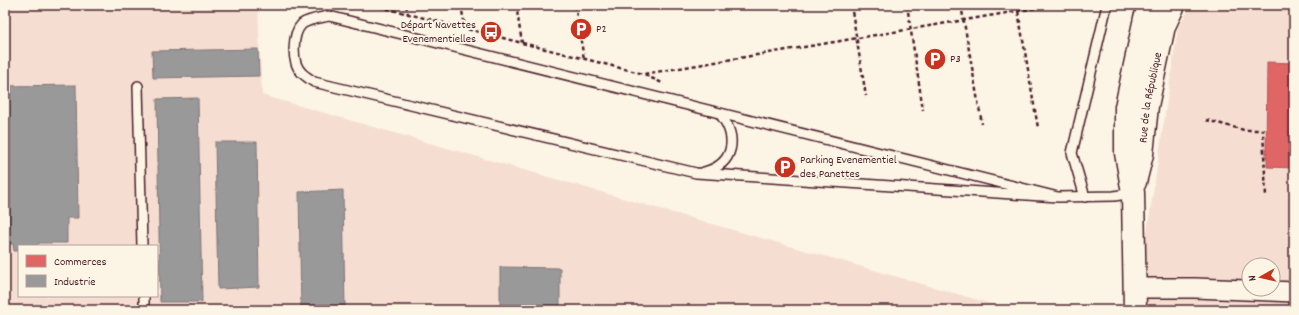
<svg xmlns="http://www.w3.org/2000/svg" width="1299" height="315" font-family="Dekko,sans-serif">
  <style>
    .built { fill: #f5ded1; fill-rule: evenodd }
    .shops { fill: #e06666; stroke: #b35154 }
    .industry { fill: #999; stroke: #817478 }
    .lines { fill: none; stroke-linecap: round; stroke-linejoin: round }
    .lane-casing { stroke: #4a1f2b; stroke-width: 12 }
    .street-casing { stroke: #4a1f2b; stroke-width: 22 }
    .secondary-casing { stroke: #4a1f2b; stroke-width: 25 }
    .path { stroke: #4a1f2b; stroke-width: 2.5; stroke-dasharray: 4 3; stroke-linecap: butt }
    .lane { stroke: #fcf5e5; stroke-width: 9 }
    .street { stroke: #fcf5e5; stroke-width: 19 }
    .secondary { stroke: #fcf5e5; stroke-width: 22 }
    .labels { text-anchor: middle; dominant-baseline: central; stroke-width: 4; stroke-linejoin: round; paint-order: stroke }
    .poi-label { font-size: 12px; fill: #4a1f2b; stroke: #fcf5e5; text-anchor: start }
    .street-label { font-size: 12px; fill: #4a1f2b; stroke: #fcf5e5 }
  </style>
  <rect width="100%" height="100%" fill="#fcf5e5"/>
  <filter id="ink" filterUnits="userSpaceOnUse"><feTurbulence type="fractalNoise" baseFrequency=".025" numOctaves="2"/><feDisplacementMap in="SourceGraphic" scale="8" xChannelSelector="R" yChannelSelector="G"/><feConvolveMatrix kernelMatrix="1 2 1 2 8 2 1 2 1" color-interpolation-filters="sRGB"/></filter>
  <g filter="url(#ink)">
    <g class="built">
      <path d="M5,5H258L262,95L1013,310H5ZM19,246H157V296H19Z"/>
      <path d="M1191,5H1294V310H1124L1145,246L1178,28ZM1249,265H1273V289H1249Z"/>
    </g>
    <polygon class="shops" points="1267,62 1294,63 1294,168 1267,167 1267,158 1266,157"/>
    <g class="industry">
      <polygon points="258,49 259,76 153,78 152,51"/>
      <polygon points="76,85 78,218 67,218 67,243 40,243 36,246 19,246 19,251 14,251 13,244 5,244 5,86"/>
      <polygon points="198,98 202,302 160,302 157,99"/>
      <polygon points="215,142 257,142 259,287 218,289"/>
      <rect x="1292" y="181" width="2" height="20"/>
      <polygon points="343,190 345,310 301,310 299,192"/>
      <polygon points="500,267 560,268 560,310 500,310"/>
    </g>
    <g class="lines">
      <g class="lane-casing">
        <g id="lane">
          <polyline points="138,86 142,246"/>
          <path d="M704,172C735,164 738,137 720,114"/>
          <path d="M1058,197L329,16C320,18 309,19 302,24C292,34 291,63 302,73C305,76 310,79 314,82L696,173L1058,197L1114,196L1133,193"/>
          <polyline points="1085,197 1072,153 1107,5"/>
          <polyline points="144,296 144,310"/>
        </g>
      </g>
      <g class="street-casing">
        <polyline id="street" points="1135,288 1195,288 1294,292"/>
      </g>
      <g class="secondary-casing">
        <g id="secondary">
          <path id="s1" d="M1135,182L1142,154L1147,106L1164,26L1174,5"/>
          <polyline points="1135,310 1133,193 1126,153 1126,107 1145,18 1151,5"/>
        </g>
      </g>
      <g class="path">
        <polyline points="373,5 644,74 1054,5"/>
        <polyline points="406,5 408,14"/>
        <polyline points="461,5 465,28"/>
        <polyline points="516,5 522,43"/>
        <polyline points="575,5 584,59"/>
        <polyline points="851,5 866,96"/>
        <polyline points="907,5 923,110"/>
        <polyline points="961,5 982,124"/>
        <polyline points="1017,5 1038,128"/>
        <polyline points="645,75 664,84"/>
        <polyline points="1206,120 1244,130 1263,130 1266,197"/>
      </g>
      <use href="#lane" class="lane"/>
      <use href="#street" class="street"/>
      <use href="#secondary" class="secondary"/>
    </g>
  </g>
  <defs>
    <g id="parking-disc" transform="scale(1.15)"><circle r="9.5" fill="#c8321e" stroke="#fcf5e5"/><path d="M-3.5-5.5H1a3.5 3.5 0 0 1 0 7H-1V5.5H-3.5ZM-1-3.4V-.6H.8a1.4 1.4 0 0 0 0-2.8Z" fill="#fff"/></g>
    <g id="bus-disc" transform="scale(1.15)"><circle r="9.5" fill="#c8321e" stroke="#fcf5e5"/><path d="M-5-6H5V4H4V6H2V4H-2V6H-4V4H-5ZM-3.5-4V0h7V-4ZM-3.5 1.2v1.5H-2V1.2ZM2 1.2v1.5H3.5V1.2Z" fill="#fff"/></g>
  </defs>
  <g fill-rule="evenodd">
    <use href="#parking-disc" x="581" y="29"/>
    <use href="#bus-disc" x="491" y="32"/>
    <use href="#parking-disc" x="935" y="59"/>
    <use href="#parking-disc" x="785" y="167"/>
  </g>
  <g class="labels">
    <g class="poi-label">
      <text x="476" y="25" text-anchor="end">Départ Navettes<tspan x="476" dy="14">Evenementielles</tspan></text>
      <text x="596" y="29">P2</text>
      <text x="950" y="59">P3</text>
      <text x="800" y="160">Parking Evenementiel<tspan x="800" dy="14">des Panettes</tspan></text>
    </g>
    <g class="street-label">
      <text stroke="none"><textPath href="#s1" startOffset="86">Rue de la République</textPath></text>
    </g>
  </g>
  <rect width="1299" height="315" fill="none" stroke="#fcf5e5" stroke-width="20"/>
  <rect x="10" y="10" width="1279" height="295" fill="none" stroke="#4a1f2b" stroke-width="1.5" filter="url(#ink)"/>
  <rect x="18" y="245" width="140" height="52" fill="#fcf5e5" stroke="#b59f9b"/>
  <rect x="26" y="255" width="20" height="12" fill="#e06666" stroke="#b59f9b"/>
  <text x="54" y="265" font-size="12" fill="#4a1f2b">Commerces</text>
  <rect x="26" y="275" width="20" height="12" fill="#999999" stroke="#b59f9b"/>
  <text x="54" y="285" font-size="12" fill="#4a1f2b">Industrie</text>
  <g transform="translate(1261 277) rotate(262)"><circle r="19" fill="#fcf5e5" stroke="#b59f9b"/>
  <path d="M0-3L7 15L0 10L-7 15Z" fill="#c8321e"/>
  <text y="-6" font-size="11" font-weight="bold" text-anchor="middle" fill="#4a1f2b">N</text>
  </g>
</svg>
